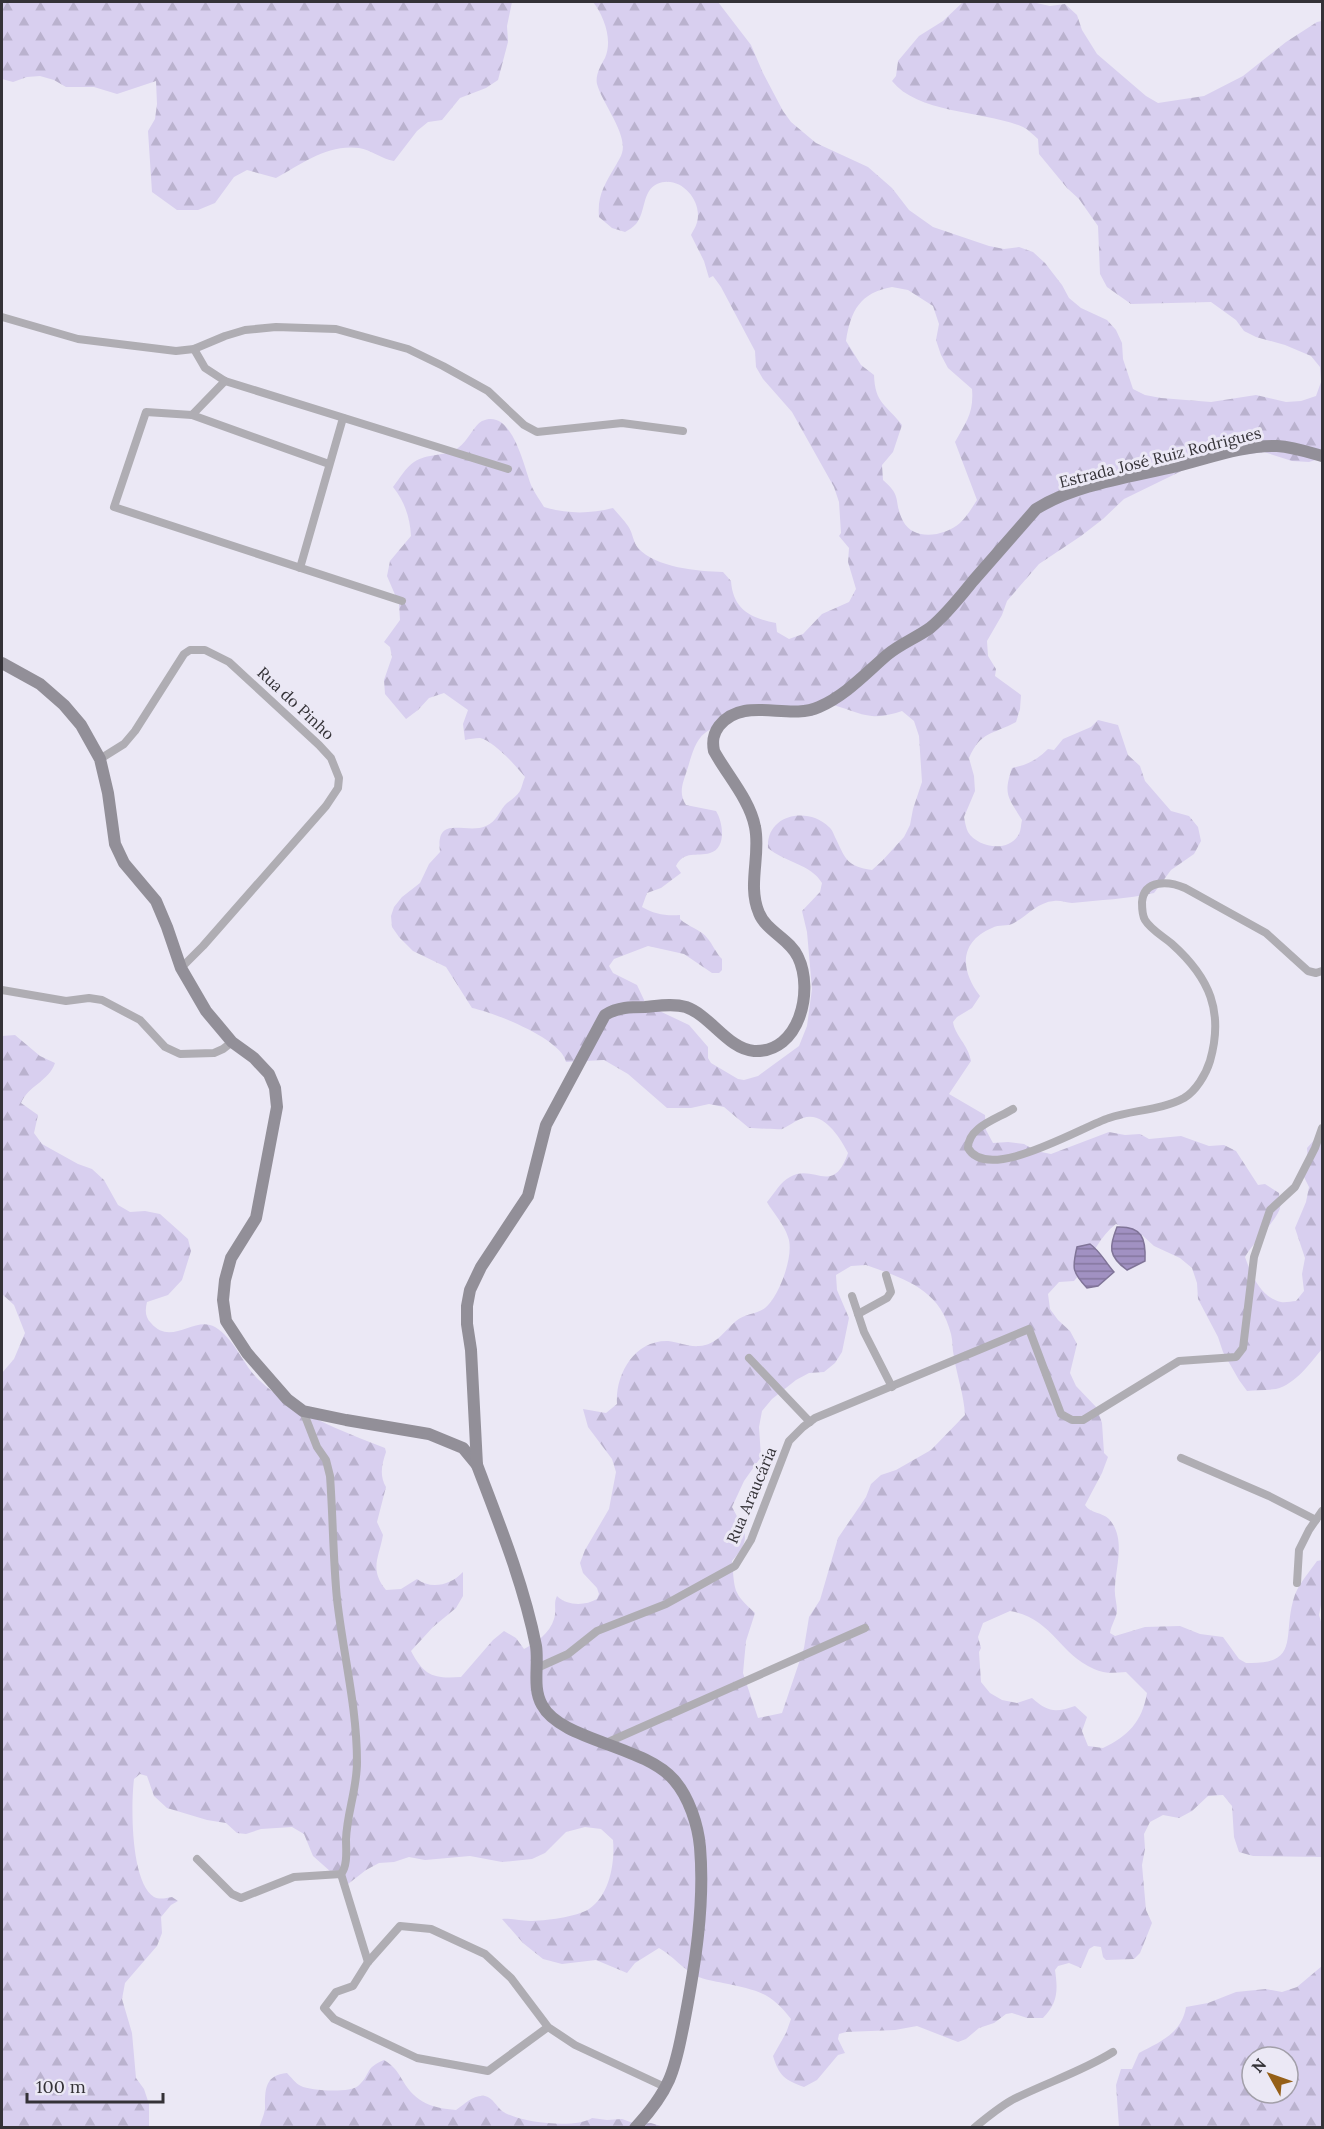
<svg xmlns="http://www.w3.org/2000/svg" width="1324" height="2129" font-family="Lora,serif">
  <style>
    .forest { fill: url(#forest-firs); fill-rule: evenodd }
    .water { fill: url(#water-rules); stroke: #807498; stroke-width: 1.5 }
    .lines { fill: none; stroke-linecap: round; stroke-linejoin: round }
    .street { stroke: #afadb3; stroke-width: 8 }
    .secondary { stroke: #928f98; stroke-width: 12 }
    .labels { text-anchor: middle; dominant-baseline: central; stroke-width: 6; stroke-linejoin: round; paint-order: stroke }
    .street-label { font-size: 16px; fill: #343237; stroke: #ebe8f5 }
  </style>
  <defs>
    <pattern id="forest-firs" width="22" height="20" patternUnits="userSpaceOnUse" patternTransform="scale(1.5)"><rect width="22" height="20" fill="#d8cfef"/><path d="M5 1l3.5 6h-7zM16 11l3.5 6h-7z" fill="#bab2ce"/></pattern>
    <pattern id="water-rules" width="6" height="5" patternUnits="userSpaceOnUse" patternTransform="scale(1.5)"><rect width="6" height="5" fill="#a191c2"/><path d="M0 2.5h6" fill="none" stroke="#84779e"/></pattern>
  </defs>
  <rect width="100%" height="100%" fill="#ebe8f5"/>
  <g class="forest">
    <path d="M2,2H512L507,26L508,42L498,80L486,88L460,98L442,120L428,122L417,131L394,161C382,159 371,150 359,148C327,144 302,164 276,178L247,170L234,177L215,203L198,210H177L152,192L148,131L155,119L157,104L156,81L117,94L94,87H66L54,80L40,76L27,77L13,82L2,79Z"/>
    <path d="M593,2H718L751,45L763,73L783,111L791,122L816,143L868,167L892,188L909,210L933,227L989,246L1004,249L1019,247L1033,252L1045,263L1062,285L1069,298L1081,308L1107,320L1116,330L1122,343L1123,359L1133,389L1145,395L1161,398L1211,402L1256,395L1286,402L1301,401L1316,396L1321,382L1320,367L1311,356L1285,345L1256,337L1244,331L1236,320L1211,302L1131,304L1107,287L1100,274L1098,226L1079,199L1067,188L1039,154L1038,139C1033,135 1029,130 1023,127C986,111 918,114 892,81L896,76L898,61L919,36L943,21L963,2H1032L1050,6L1065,4L1077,15L1082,30L1097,54L1146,96L1158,103L1204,96L1243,76L1286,42L1317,22L1322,21V458L1309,462L1292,461L1264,452L1204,460L1124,499L1103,519L1081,536L1039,564L1007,601L1002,615L987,641L988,656L996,669L995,676L1021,695L1020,709L1016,722C992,735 981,731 969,758L974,776L975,791L964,817C965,822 966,828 968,832C978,848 1009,853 1019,834C1021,830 1021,824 1022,820C1008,797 1003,795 1012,768C1027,765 1037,760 1048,749L1054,750L1063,739L1091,727L1098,720L1118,725L1128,755L1140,766L1145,781L1171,811L1189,816L1198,827L1201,841L1194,854L1171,870L1154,893C1127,899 1100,900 1072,903C1066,903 1060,900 1054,901C1038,902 1027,916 1014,923C1007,927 999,924 992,928C959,942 960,970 980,996L972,1008L957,1017L953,1022C955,1036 968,1044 971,1061L949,1094L985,1115L986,1130L993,1143L1008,1142L1024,1144L1036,1151L1051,1154L1109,1132L1125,1135L1140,1134L1149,1139L1181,1136L1209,1146L1224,1145L1236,1151L1258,1185L1265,1184L1279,1193C1279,1197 1281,1204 1280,1208C1277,1220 1253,1243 1245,1257C1251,1274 1260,1297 1281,1302C1285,1303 1292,1301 1296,1301L1304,1291L1302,1274L1305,1258L1295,1228L1306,1202L1309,1187L1302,1173L1308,1162L1307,1148L1316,1138L1322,1135V1349C1310,1363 1296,1384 1276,1389C1267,1390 1257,1390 1247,1391L1239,1380L1223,1352L1218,1337L1198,1299L1197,1283L1192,1268L1180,1258L1154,1246L1142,1235L1116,1224C1097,1238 1090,1263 1074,1281L1059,1282L1048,1294L1050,1309L1058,1320L1070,1331L1077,1344L1070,1373L1076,1386L1097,1408L1102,1423L1104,1453L1108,1457L1102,1473L1085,1505C1091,1514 1102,1512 1109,1519C1126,1538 1116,1565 1115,1587C1114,1595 1117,1603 1117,1611C1116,1619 1111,1625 1110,1633L1115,1636L1145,1627L1180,1626L1200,1634L1223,1637L1239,1659L1246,1663C1300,1665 1283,1637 1293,1601C1297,1585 1308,1574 1317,1561L1322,1560V1600L1319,1615L1322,1625V1857L1253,1856L1239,1852L1234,1837L1232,1806L1223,1795L1208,1796L1192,1811L1179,1818L1163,1815L1150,1822L1144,1834L1145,1849L1142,1865L1146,1910L1152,1923L1140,1953L1134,1959L1106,1960L1103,1957L1101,1947L1094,1946L1089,1949L1081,1968L1069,1963L1058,1966L1055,1970C1058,1990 1058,2003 1043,2018H1027L1012,2013L1006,2014L994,2023L979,2028L966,2039L958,2042L917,2026L895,2030L846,2032L839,2034L838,2039L845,2053L838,2055L817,2080L804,2087C785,2080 779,2076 773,2056L786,2033L791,2019C770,1991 755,1990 723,1983C715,1981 705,1980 696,1976C683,1969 673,1956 659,1948L635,1963L627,1973L596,1960L562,1964L543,1959L523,1943L502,1919C512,1918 520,1921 530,1921C544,1921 577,1917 589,1909C610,1895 615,1862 613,1840L601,1829L585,1827L566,1832L545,1853L532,1859L502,1862L470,1856L425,1860L409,1857L394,1862L379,1863L366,1870L348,1884L340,1880L313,1856L304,1834L292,1827L261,1829L246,1834L237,1833L226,1823L207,1820L167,1808L154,1796L147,1776L140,1774L134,1779C131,1803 130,1882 154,1897C160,1900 166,1898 172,1897L178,1901L171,1905L161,1917L162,1933L157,1946L125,1983L122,1999L132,2033L136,2078L144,2089L149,2104V2127H2V1373L14,1359L25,1333L14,1305L2,1294V1036L15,1035L40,1056L55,1063C49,1081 28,1086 21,1103L38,1115L34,1133L42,1144L78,1164L92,1169L104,1180L118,1205L130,1212L145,1211L160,1214L188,1239L191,1251L182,1280L168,1295L147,1302C145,1310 145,1317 151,1323C171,1347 195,1315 215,1327C235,1339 243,1365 259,1380C294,1413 341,1431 385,1448L386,1452C382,1464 379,1475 386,1487L377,1522L383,1535C379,1558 369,1569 386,1590L401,1589L417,1579C431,1590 451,1585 463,1572V1596L456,1608L433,1627L411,1651C424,1676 434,1679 461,1677L493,1640L504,1631L516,1638L524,1649C536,1643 550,1633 554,1619C557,1610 553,1604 557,1596C567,1606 585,1606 597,1599L599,1594L597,1588L583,1573L580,1563L585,1550L609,1509L616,1472L612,1459L588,1427L583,1409L606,1413L617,1404C615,1375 634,1340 668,1341C678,1342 689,1347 699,1346C717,1345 724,1331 736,1321C744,1314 757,1314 765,1308C779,1297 795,1254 788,1237C784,1224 774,1214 767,1202C774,1194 781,1181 790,1177C814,1163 833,1197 848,1153C840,1138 824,1111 803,1118C796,1120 789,1126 782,1129C778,1130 756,1128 749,1128L724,1107L709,1104L691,1108H667L628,1074L604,1060L566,1062C562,1039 493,1012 472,1008L446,967L413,951L399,937L392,927L391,916L394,907L402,897L420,883L429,864L440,852C435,813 466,835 486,826C497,822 500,809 507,803C511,800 517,796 520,791C522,787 523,781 525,777C516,766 494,741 480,738C475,738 469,739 465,740L463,724L468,710L444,693L429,698L418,710L406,719L385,694L384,680L392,657L390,647L384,642L400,620L399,604L387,576L390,561L411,536C410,518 405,502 393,487C399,479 406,467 414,462C427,453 445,457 458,448C468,441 474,425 482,421C513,407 524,469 532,487C535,494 540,500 544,507C568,514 589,514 613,508C618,514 624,520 628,526C633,533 633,542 638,548C656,568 698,571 723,572L731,581C733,609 750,618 776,623L777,632L789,639L803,634L822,614L849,602L856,589L848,562L849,548L839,536L841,533L839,502L834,487L792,412L763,379L756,367L755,351L721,287L713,276L709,278L704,261L691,235C694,229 698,224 698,215C698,195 677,175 657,184C642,191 646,212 636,224C633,227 629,230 625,232L612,228L599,217C597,195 605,184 616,165C618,161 621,157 622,153C628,134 602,103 597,84C595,75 601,65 605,58C613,40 604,16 593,2ZM892,287L908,290L933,306L939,324L936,340L941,355L948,368L972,389C974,413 966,422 955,442L977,500C972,508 967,516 960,523C945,536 914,542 903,521C893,501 903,497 883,480L882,465L893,452L902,425C886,404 875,404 874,375L861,365L846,341C851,310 860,293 892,287ZM829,704C843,707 859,715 872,716C882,717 893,714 902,711L914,721L919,736L922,782L913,809L910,825L904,837L882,861L872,870C847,866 846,860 836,839C834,835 832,829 829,827C808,806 766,814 768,848C784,862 811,864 822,883L820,892L802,911L807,932L812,989L807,1026L799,1046L758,1076L744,1080L738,1079L711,1063L708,1058V1047L689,1025L651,1007L645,1002L637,985L613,973L609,966L614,959L648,946L684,954L712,973H719L722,970V959C716,953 713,945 708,939C701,929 688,927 680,919V915C665,916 654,914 642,907L647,893L661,888L681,873L676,866C684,850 697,857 710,853C727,848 723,822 716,811L686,805C678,793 683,783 687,770C691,759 694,741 705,733C727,716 785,707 812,716ZM866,1265C905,1279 940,1289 951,1334C953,1341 952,1349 954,1357C957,1376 964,1395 965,1415L931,1450L896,1470L881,1475L871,1484L866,1497L838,1538L820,1600L809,1617L804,1648L782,1713L758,1718L743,1673L746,1641L755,1613C732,1592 735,1591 732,1561C753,1538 745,1532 732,1507L744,1481L761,1457L759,1427L762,1411L772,1399L796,1380L809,1373L824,1372L835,1363L842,1352L849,1318L837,1290L836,1275L851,1266ZM1010,1611C1052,1618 1059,1654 1094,1669C1104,1674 1115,1673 1126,1672L1147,1693C1142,1722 1128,1736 1103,1748L1088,1746L1082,1731L1087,1717L1075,1706C1055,1713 1048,1712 1032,1698L1017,1703L1002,1700L990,1693L981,1682L979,1652L981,1648L978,1637L983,1623Z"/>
    <path d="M1322,1966V2127H1119L1116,2085L1121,2069H1132L1139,2053C1160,2042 1182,2033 1186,2007L1208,2003L1236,1992L1266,1989L1282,1992L1297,1987ZM1252,2057H1288V2093H1252Z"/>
    <path d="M384,2060C394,2066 397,2071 403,2081C416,2103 432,2108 456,2110C465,2104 474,2094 485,2096C493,2098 496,2106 502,2111C519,2123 576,2129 592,2118L607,2120L622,2119L636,2124L651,2123L664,2127L259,2128C261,2122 264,2115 265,2109C265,2091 264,2075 287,2073C291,2077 296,2084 301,2086C310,2091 351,2093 358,2086C371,2075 364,2068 384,2060Z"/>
  </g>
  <g class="water">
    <path d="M1117,1227C1142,1226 1146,1238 1145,1261L1127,1270C1108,1256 1109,1247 1117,1227Z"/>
    <path d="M1090,1244C1101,1252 1105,1262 1114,1272L1098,1286L1087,1288C1072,1272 1072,1268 1077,1247Z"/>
  </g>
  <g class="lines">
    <g class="street">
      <polyline points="2,317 78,339 176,351 194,349 225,336 245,330 276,327 336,329 408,349 443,366 488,391 524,425 537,432 622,423 683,431"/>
      <polyline points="194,349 205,368 225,381 508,469"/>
      <polyline points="225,381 192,415 146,412 114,507 402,601"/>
      <polyline points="192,415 329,464"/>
      <polyline points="300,568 343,418"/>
      <polyline points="100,759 124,744 135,731 184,654 190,650 205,650 229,662 319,745 331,758 339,778 338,788 326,806 203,946 181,968"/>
      <polyline points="2,990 66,1001 89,998 102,1000 140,1020 165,1047 180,1054 214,1053 223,1049 232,1042"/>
      <path d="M1013,1109C997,1119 968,1127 968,1148C988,1184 1081,1127 1109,1118C1133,1110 1162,1110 1184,1098C1196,1091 1206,1074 1210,1061C1224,1012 1210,978 1172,944C1164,937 1151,930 1145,920C1142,915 1142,908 1142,902C1144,879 1169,881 1185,888L1266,933L1308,971L1316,973L1322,971"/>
      <polyline points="852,1296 864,1332 892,1387"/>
      <polyline points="858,1314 887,1298 891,1292 886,1275"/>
      <polyline points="749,1358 810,1422"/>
      <polyline points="1181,1458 1269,1496 1316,1520"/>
      <polyline points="1297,1583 1299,1550 1309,1530 1322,1511"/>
      <polyline points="537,1668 568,1654 597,1631 666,1604 735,1566 751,1540 789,1441 803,1427 815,1418 1029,1329 1061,1414 1072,1420 1083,1420 1179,1361 1236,1357 1243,1348 1254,1257 1270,1210 1295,1187 1315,1148 1322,1128"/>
      <polyline points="606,1743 865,1628"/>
      <path d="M197,1859L232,1894L241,1898L294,1877L341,1874C348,1865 346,1850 346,1839C347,1813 357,1789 357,1762C357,1707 343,1653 337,1599C333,1558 333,1517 330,1476L326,1460L317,1447L303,1411"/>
      <polyline points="341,1874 368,1962"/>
      <polyline points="548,2027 488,2071 417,2058 334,2019 324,2008 336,1992 353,1986 368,1962 400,1926 431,1929 485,1954 511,1978 548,2027 575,2045 665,2087"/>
      <path d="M974,2128C986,2118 998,2108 1012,2100C1045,2083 1081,2072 1113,2052"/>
    </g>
    <g class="secondary">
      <path d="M2,663L40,684L64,705L81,725L100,759L108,793L115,844L124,863L156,901L167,927L181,968L206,1011L232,1042L254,1058L269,1074L275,1088L277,1107L256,1218L231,1258L225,1280L223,1300L226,1321L247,1353L287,1399L303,1411L346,1420L429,1434L463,1448L477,1465C499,1523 524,1585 536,1646C539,1665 532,1688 542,1705C561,1741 644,1745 674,1780C689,1797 698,1825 700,1847C705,1905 695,1966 684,2023C680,2042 677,2062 669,2080C661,2098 649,2113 635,2128"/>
      <path d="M477,1465L471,1350L467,1324V1306L470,1290L481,1267L528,1196L546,1125L605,1015C618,1007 631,1007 645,1007C657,1006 673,1003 686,1007C711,1016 728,1049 754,1051C800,1053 814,990 798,957C790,939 766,931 759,913C747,885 761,855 755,827C750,800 727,775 714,751C712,741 713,734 719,726C743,695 788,721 819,707C846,695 865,674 887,655C900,644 916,638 930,628C946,615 960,597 973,581C994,557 1015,533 1036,509C1076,484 1132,477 1177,466C1209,458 1244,445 1277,446C1293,447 1308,452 1322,456"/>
    </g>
  </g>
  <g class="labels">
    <g class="street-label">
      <text transform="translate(1160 457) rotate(-14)">Estrada José Ruiz Rodrigues</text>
      <text transform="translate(296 703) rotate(43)">Rua do Pinho</text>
      <text transform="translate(751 1495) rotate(-67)">Rua Araucária</text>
    </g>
  </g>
  <rect width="1324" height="2129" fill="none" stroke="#343237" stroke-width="6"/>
  <g transform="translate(1270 2075) rotate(310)"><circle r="28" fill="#ebe8f5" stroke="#a29fa9" stroke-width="1.5"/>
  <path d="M0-4.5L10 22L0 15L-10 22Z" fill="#955f17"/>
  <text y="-9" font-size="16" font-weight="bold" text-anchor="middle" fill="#343237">N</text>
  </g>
  <path d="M27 2093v9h136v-9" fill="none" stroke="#343237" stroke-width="3"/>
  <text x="36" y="2093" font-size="18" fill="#343237" stroke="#ebe8f5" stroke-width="4.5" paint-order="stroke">100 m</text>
</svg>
